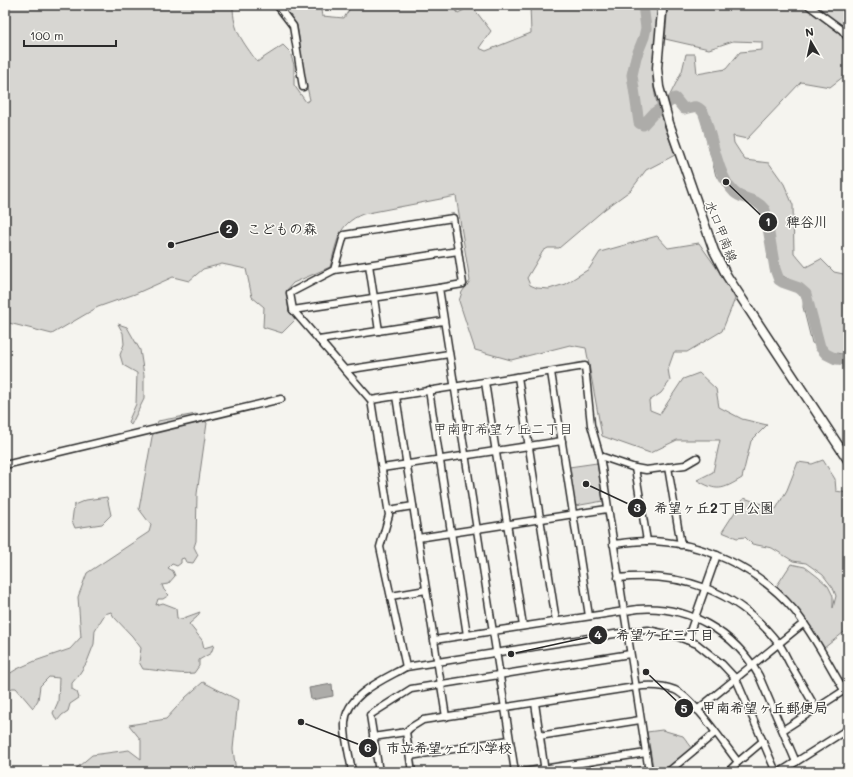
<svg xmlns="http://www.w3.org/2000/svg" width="853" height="777" font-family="Mali,'Klee One',sans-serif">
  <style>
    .green { fill: #d7d6d2; stroke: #81807e }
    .water { fill: #adaca9; stroke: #797877 }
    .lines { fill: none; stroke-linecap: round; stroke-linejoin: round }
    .river { stroke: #adaca9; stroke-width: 11 }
    .minor-casing { stroke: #2b2b2b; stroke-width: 9 }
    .major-casing { stroke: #2b2b2b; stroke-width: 11 }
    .minor { stroke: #fdfcf7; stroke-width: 6 }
    .major { stroke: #fdfcf7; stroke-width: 8 }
    .labels { text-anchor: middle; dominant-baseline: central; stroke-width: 3; stroke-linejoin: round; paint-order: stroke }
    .street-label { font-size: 13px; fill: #2b2b2b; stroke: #fdfcf7 }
    .neighbourhood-label { font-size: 14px; fill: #2b2b2b; stroke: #fdfcf7 }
    .leader { fill: none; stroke: #2b2b2b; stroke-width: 1.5 }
    .callout-dot { fill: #2b2b2b; stroke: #fdfcf7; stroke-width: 1.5 }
    .mark-label { font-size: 12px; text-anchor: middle; font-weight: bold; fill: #fff }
    .callout-label { font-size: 14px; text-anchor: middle; font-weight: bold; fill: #2b2b2b; stroke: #fdfcf7; stroke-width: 3; stroke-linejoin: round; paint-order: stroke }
  </style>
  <rect width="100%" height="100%" fill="#f5f4ef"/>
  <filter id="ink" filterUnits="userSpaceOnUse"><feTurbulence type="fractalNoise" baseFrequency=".025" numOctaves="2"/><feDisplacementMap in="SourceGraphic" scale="8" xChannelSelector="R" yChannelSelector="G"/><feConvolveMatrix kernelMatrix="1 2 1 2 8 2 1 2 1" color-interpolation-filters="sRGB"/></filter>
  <g filter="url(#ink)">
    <g class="green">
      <path d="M5,5H233C233,32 243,41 257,62L283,45L290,52L294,65V85L306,102L310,100L299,52L300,43L297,25L282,5H320L322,16L344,18L352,5H452L458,13L464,10V5H471L491,31L479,48L486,51L531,33L530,5H658C658,28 653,50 653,72C652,100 666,129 675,155L646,170L631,190L605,209L559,248H548L543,251L527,278L530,285L537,288L549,289L565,284L589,269L600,252L657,236L668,248L699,243L728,284L735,299L722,331L687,352H674L668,369L670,381L661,393L649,401L650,410L660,414L683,379L699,373L716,389L719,407L742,419L767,425L751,441L742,478C722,490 717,492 697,480L713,472L720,440H677L650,453L602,436L586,348L570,345L511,360L475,350L459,301L462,292L470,281L456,196L363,214C337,224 337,243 330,267L293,283L286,291L289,312L296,319L282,333L263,327L264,307L252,297L246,269L222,264L203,269L189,281L173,277L135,294L98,307L52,334L5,322Z"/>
      <polygon points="668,5 848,5 848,73 830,87 801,82 747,139 733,136 734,143 745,160 769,163 784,184 793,205 794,253 806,267 821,259 834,272 848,275 848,355 830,352 812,343 803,307 804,288 783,276 768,260 765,207 716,176 697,104 671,105 669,97 682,71 686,54 695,54 697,74 726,69 740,52 762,50 762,42 733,41 709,49 665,39"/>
      <polygon points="118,324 127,327 140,350 144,375 144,399 131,425 128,422 136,404 137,373 123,365 120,355 124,344 123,333"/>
      <path d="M196,414L207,423L197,494L196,541L194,547L198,555L193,563L186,562L184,558L181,559V563L177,566L172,564L168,568L173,571L175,576L168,584L162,585L164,590L169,595L163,599H158L156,605L163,603L176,608L177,618L181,619L200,612L197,617L189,624L202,640L204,648L214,645L211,653L199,660V666L194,673C177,675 160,670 143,669L139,662L141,648L132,636L114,617L111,612L105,614L95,630L94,644L87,662L78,676L72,683V689L77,692L79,698L70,704L68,711L62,715L57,721L53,713L58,702L59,678L49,677L40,686L38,700L33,708L16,688H12L7,692L5,691V675L9,674L17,669L35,661L70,649L81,637L78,597L87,573L149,532L151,525L139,509L152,437L158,421Z"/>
      <polygon points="823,460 835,479 836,491 848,493 848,529 844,551 848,553 848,629 824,648 811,627 797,608 776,587 791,564 805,567 818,577 828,586 833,596 833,608 836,596 833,588 823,575 806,563 793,561 772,548 752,544 745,537 737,538 722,532 744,498 776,509 787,490 798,462 812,464"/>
      <polygon points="597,463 603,501 575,506 569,467"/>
      <polygon points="107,497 111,515 102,524 75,528 72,521 74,505 86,500"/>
      <polygon points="203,682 238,700 233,749 236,772 72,772 92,755 129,750 141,759 141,740 129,725 166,719 186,697"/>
      <polygon points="662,730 683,736 693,749 665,772 654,772 647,732"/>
    </g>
    <polygon class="water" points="332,684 333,696 311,700 309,688"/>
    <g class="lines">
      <path class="river" d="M643,5L646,28L644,37L636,57L632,75L639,123L643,125L654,113L675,98L684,109C694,107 696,104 703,112C712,134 717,176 734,192C743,201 754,196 765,210L775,269L779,280L782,282L799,288L806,294L820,347L826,354L836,359L848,360"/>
      <g class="minor-casing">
        <g id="minor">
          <polyline points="277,5 293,26 303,87"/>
          <polyline points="808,5 842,30 848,38"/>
          <polyline points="369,265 379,331"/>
          <polyline points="334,270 458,251"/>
          <polyline points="293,310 439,288"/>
          <polyline points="319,340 443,321"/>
          <polyline points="345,370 449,354"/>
          <polyline points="551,372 589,616"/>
          <polyline points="518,377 556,621"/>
          <polyline points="485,382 523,626"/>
          <polyline points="429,390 467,635"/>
          <polyline points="396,396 446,717"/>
          <polyline points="371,400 585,366 591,425 600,456 649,772"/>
          <polyline points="600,456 635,468 646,470 685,465 697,458"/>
          <polyline points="5,465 281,399"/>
          <polyline points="668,467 681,545"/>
          <polyline points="382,468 562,441"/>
          <polyline points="635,468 647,541"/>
          <polyline points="389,510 413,506"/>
          <polyline points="418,538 607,509"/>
          <path d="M613,544C624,543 635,541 646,541C702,541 758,568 794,610C814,634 828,664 844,690"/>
          <path d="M618,578C681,571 738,591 778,643C783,649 786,657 790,664C799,679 808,694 816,709"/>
          <polyline points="391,596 426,590"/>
          <path d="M434,640L638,609C688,605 735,632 759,676L796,762"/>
          <polyline points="687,640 717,555"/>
          <polyline points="406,667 380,547 389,515 371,400 293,310 290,293 334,270 344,235 453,218 463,284 439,288 515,772"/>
          <polyline points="535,703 545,772"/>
          <polyline points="697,710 804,623"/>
          <polyline points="783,730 848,688"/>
          <polyline points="406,732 412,772"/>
          <polyline points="539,736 640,720"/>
          <path d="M373,737L406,732L410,728L423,720L635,687C649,685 662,685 675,690C694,699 724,744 738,762"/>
          <polyline points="410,756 509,740"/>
          <path d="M352,772C350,756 344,739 345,723C346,694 385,679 406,667L627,632L648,630L676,636L697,644L722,664L736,679L776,772"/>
          <polyline points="379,772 370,715 411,689 630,654"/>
          <polyline points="523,772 646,753"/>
          <polyline points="633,772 648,770"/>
          <polyline points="668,772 715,733"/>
          <polyline points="728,772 738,762 763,741"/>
          <polyline points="780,772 848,729"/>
          <polyline points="845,772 848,770"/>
        </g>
      </g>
      <g class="major-casing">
        <polyline id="major" points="661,5 662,11 657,68 659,87 669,123 714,251 727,276 848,460"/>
      </g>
      <use href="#minor" class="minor"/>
      <use href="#major" class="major"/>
    </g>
  </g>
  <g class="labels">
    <g class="street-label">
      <text transform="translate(722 231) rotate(68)">水口甲南線</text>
    </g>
    <g class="neighbourhood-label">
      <text x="503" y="428">甲南町希望ケ丘二丁目</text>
    </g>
  </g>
  <path class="leader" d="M726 182L768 222M171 245L229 229M586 484L637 508M511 654L598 635M646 672L684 708M301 722L368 748"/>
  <g class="callout-dot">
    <circle cx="726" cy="182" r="4"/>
    <circle cx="171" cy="245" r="4"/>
    <circle cx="586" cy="484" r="4"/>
    <circle cx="511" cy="654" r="4"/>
    <circle cx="646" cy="672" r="4"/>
    <circle cx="301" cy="722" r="4"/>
    <circle cx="768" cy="222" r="10"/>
    <circle cx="229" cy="229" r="10"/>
    <circle cx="637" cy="508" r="10"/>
    <circle cx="598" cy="635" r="10"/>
    <circle cx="684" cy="708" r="10"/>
    <circle cx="368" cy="748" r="10"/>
  </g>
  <g class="mark-label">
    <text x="768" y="226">1</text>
    <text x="229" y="233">2</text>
    <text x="637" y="512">3</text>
    <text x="598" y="639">4</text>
    <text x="684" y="713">5</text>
    <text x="368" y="752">6</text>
  </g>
  <g class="callout-label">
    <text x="807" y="227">稗谷川</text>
    <text x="282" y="234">こどもの森</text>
    <text x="714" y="513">希望ヶ丘2丁目公園</text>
    <text x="665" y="640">希望ケ丘三丁目</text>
    <text x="765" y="713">甲南希望ヶ丘郵便局</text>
    <text x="449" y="753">市立希望ヶ丘小学校</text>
  </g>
  <rect width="853" height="777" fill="none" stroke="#fdfcf7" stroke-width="20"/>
  <rect x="10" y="10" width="833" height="757" fill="none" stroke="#2b2b2b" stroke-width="1.5" filter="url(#ink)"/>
  <g transform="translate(811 42) rotate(351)" stroke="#fdfcf7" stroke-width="3" paint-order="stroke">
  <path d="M0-3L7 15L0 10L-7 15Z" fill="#2b2b2b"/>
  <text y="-6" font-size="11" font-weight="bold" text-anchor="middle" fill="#2b2b2b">N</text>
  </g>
  <path d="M24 40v6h92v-6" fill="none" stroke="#2b2b2b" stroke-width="2"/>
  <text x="30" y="40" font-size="12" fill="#2b2b2b" stroke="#fdfcf7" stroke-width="3" paint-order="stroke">100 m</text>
</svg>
